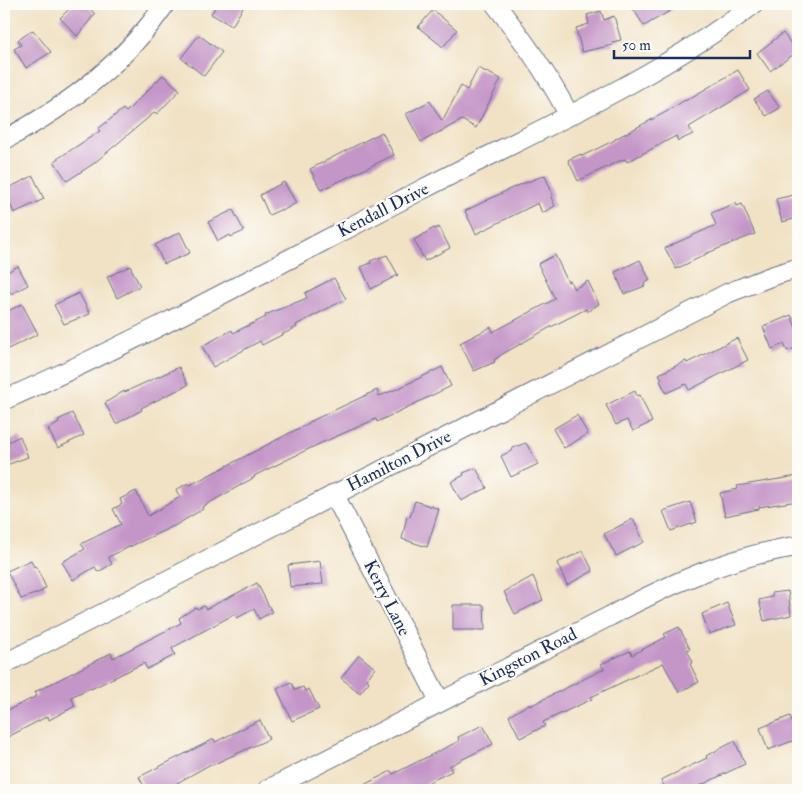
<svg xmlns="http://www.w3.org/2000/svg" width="802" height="794" font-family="'IM FELL Double Pica',serif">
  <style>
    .building { fill: #c496c8 }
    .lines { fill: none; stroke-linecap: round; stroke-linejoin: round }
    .street-casing { stroke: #666e82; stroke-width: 21 }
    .street { stroke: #fff; stroke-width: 19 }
    .labels { text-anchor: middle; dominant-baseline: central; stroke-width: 4.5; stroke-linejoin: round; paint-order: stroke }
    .street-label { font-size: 18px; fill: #1b2f5e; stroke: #fdfcf7 }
  </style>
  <rect width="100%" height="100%" fill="#fdfcf7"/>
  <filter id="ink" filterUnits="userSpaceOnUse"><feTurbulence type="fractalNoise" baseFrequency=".02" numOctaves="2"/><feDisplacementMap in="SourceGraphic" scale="10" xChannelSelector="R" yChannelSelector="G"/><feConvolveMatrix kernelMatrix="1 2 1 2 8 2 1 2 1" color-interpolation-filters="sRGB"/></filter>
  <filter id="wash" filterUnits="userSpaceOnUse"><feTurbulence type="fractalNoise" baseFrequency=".0096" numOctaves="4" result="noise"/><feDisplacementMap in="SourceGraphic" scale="20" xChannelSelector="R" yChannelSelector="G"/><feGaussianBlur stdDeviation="1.12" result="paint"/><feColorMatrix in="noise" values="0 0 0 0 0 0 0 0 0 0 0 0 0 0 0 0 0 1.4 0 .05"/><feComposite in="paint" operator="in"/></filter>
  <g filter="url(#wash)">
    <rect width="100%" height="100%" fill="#f1e2c5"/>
    <g id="blocks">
      <g class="building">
        <polygon points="74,4 85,4 95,14 77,36 60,18"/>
        <polygon points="217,4 245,4 232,26 211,14"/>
        <polygon points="630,4 682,4 644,26"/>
        <polygon points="433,10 457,30 443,47 418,27"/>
        <polygon points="601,11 604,20 614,16 621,40 612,42 613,45 582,52 576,28 589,24 587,15"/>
        <polygon points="33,30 51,52 26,68 14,49 21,45 18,40"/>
        <polygon points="783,33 797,52 770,71 757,53"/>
        <polygon points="199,35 222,52 204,76 181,58"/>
        <polygon points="478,68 501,79 476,128 462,120 421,142 406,114 430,101 442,121 461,86 467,90"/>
        <polygon points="738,70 750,90 689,127 693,134 678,141 676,136 627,162 625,159 617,162 578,181 568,160 581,154 582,156 615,140 615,139 666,112 685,100 685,101"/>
        <polygon points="163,75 180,90 157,114 155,112 93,164 67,181 54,161 100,131 98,129 123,109 126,112"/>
        <polygon points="768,91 780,108 766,116 754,99"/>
        <polygon points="382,132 394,155 321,190 310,169"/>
        <polygon points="545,175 553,196 551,197 555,206 542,213 538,203 476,234 465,211 512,188"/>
        <polygon points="33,176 44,199 14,213 4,190"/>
        <polygon points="284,182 296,203 282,211 282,209 269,215 260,195"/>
        <polygon points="798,194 798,218 782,222 776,199"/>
        <polygon points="736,203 737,206 742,204 755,234 705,254 705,255 676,269 665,248 716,225 711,213"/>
        <polygon points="233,210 244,231 231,237 230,235 218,241 208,222"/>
        <polygon points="439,227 450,248 425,261 414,240 434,228 435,229"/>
        <polygon points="180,232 190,253 164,264 155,245"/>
        <polygon points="387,255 398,275 371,289 361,267 371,263 370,261"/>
        <polygon points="555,255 568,282 570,281 574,289 588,281 599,304 587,312 586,309 547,329 499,356 499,357 494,360 495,362 474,371 460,343 491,327 493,332 555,299 538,264"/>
        <polygon points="640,260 650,280 644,284 645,286 624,294 615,272"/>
        <polygon points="18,266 28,285 11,294 4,280 4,274"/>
        <polygon points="130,266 140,286 117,298 107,277"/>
        <polygon points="334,278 346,299 296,325 297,327 262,345 260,341 213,367 202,346 232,330 233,333 266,317 265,315 307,298 305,293"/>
        <polygon points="79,293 90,314 64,324 54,305"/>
        <polygon points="22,304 38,334 8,349 4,340 4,313"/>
        <polygon points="791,315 798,333 798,347 787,351 784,344 772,349 763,327"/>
        <polygon points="737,338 748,360 689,390 686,384 666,393 660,380 662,379 659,374 686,361 687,363"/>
        <polygon points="179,367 188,385 141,408 142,410 116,424 105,403 124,391 125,392"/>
        <polygon points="442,367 451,386 445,389 377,422 376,419 319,444 254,476 255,477 202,507 203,509 176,525 108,557 112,564 98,572 95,567 73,580 62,562 85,549 81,544 121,524 113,509 122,504 120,499 136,491 148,516 180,497 176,490 188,483 190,485 309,423 309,422 377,390 379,396 397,389"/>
        <polygon points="635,391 637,396 640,395 652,422 633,431 627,420 616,425 606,405"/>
        <polygon points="72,413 84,435 58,448 48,429 59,423 58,420"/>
        <polygon points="577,415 588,434 564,448 553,429"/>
        <polygon points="20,436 28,457 4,466 4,444"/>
        <polygon points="526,443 538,464 511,477 501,456 511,451 512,448"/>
        <polygon points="476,468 487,488 461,501 451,482 464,475 463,473"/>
        <polygon points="798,476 798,501 759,507 759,509 725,516 720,493 738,489 737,486"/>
        <polygon points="415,501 439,509 427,547 402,539 407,516 410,517"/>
        <polygon points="690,502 697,522 671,531 663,511"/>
        <polygon points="633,519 644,542 616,556 604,534"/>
        <polygon points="583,551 593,571 567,585 557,563"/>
        <polygon points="31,560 34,567 36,566 46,588 42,590 43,591 21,599 7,571"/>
        <polygon points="320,561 323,584 290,587 288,565"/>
        <polygon points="533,576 543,600 515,614 504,592"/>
        <polygon points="257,583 272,612 259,619 254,609 237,618 235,614 172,648 175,655 147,669 144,663 91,689 90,688 71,697 75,706 49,720 48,716 4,739 4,712 37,696 35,692 111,653 113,658 181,623 179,618 196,607 197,609 204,606 206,609"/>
        <polygon points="788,591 791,615 764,621 759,600 772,597 772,593"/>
        <polygon points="727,603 736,625 709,634 702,614"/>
        <polygon points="453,605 484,605 485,630 453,630"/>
        <polygon points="679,627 690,649 687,650 693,662 690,664 699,682 679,692 663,663 591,697 592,699 543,722 545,726 520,738 509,716 529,704 530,706 604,669 601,664 630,651 632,655 666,637 664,634"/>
        <polygon points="359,655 375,668 367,679 369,682 360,693 341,678"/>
        <polygon points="291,682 295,690 303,687 305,691 309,689 319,709 292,721 277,689"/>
        <polygon points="790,716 798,739 768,750 760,728"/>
        <polygon points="260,720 269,739 212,765 211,764 177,783 179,786 170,790 146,790 139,777 214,739 215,742"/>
        <polygon points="483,725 493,744 449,766 452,771 413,790 354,790 391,771 393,774 459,741 458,737"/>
        <polygon points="735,741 745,764 691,790 666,790 661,780 707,758 706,756"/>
      </g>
    </g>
  </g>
  <g filter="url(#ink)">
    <use href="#blocks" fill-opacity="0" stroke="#666e82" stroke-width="1"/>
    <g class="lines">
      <g class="street-casing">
        <g id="street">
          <path d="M495,4C523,39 548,75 569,115"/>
          <path d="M4,140C66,107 125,63 165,4"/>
          <path d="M4,400C147,337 284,261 423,189C535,131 653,81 754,4"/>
          <polyline points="334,494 440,702"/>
          <polyline points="4,664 728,293 772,276 798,268"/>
          <path d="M267,790L610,616C669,584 732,556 798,546"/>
        </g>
      </g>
      <use href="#street" class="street"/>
    </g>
  </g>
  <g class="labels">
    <g class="street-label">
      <text transform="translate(383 210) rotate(-27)">Kendall Drive</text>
      <text transform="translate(399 461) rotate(-27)">Hamilton Drive</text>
      <text transform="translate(387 598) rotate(63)">Kerry Lane</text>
      <text transform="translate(528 657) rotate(-27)">Kingston Road</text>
    </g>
  </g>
  <rect width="802" height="794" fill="none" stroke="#fdfcf7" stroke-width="20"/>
  <path d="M614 50v8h136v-8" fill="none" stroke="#1b2f5e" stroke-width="2.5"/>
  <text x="622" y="50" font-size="15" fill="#1b2f5e" stroke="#fdfcf7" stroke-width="4" paint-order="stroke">50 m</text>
</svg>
